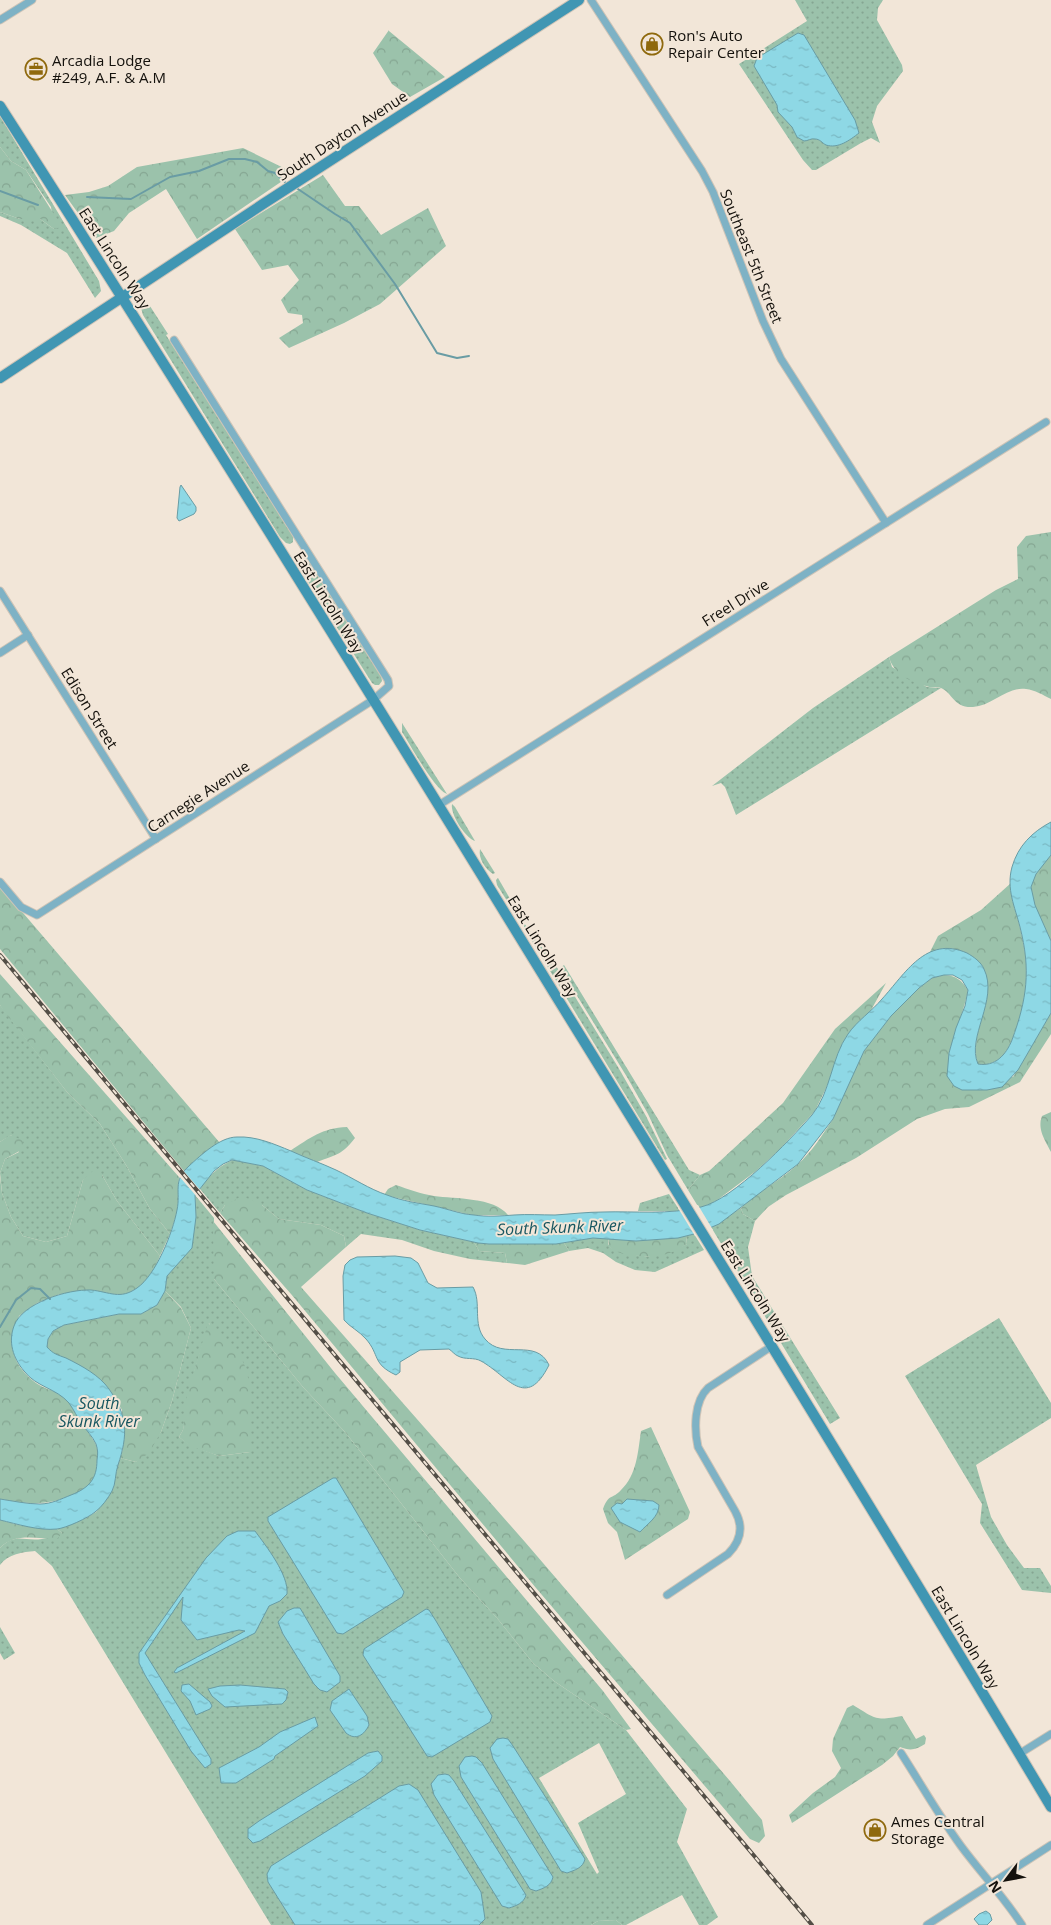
<svg xmlns="http://www.w3.org/2000/svg" width="1051" height="1925" font-family="'Open Sans',sans-serif">
  <style>
    .grass { fill: url(#grass-dots); fill-rule: evenodd }
    .forest { fill: url(#forest-crowns) }
    .water { fill: url(#water-ripples); stroke: #699ca4 }
    .pier { fill: #f2e6d8 }
    .lines { fill: none; stroke-linecap: round; stroke-linejoin: round }
    .stream { stroke: #699ca4; stroke-width: 2 }
    .street-casing { stroke: #cec4b7; stroke-width: 9 }
    .secondary-casing { stroke: #cec4b7; stroke-width: 12 }
    .street { stroke: #7eb2c5; stroke-width: 7 }
    .secondary { stroke: #4096b3; stroke-width: 10 }
    .rail-casing { stroke: #534e46; stroke-width: 4 }
    .rail { stroke: #f2e6d8; stroke-width: 2; stroke-dasharray: 5.5; stroke-linecap: butt }
    .labels { text-anchor: middle; dominant-baseline: central; stroke-width: 4; stroke-linejoin: round; paint-order: stroke }
    .poi-label { font-size: 15px; fill: #14110c; stroke: #f2e6d8; text-anchor: start }
    .street-label { font-size: 15px; fill: #14110c; stroke: #f2e6d8 }
    .water-label { font-size: 16px; font-style: italic; fill: #175660; stroke: #f2e6d8 }
  </style>
  <defs>
    <pattern id="grass-dots" width="8" height="8" patternUnits="userSpaceOnUse" patternTransform="scale(1.25)"><rect width="8" height="8" fill="#9bc2ab"/><path d="M2 2h.1M6 6h.1" fill="none" stroke="#85a692" stroke-width="1.8" stroke-linecap="round"/></pattern>
    <pattern id="forest-crowns" width="20" height="18" patternUnits="userSpaceOnUse" patternTransform="scale(1.25)"><rect width="20" height="18" fill="#9bc2ab"/><path d="M2 6a3 3 0 1 1 6 0M12 15a3 3 0 1 1 6 0" fill="none" stroke="#85a692"/></pattern>
    <pattern id="water-ripples" width="26" height="14" patternUnits="userSpaceOnUse" patternTransform="scale(1.25)"><rect width="26" height="14" fill="#8ed8e5"/><path d="M2 4q2-2 4 0t4 0M15 11q2-2 4 0t4 0" fill="none" stroke="#7ab8c3"/></pattern>
  </defs>
  <rect width="100%" height="100%" fill="#f2e6d8"/>
  <g class="grass">
    <polygon points="795,0 883,0 878,8 877,20 902,65 903,71 877,106 872,122 880,143 871,138 861,143 816,170 812,170 803,160 739,64 807,21"/>
    <polygon points="0,116 99,281 101,291 95,298 67,253 21,225 0,216 0,212 20,219 40,219 54,229 51,207 26,170 11,161 0,147"/>
    <polygon points="148,303 168,334 166,335 293,536 293,542 290,544 286,543 280,537 143,315 141,308"/>
    <polygon points="299,555 302,555 307,557 381,675 382,681 379,685 375,685 372,683 297,564 296,559"/>
    <polygon points="889,657 892,667 927,687 941,688 736,815 725,787 721,783 712,786 813,708"/>
    <path d="M402,723L447,794C434,789 411,746 402,732Z"/>
    <path d="M452,804L455,807L475,841C465,838 450,814 452,804Z"/>
    <path d="M480,849L495,873L493,874C485,869 478,858 480,849Z"/>
    <polygon points="498,878 520,916 516,915 497,885 496,880"/>
    <polygon points="524,923 558,969 618,1067 646,1116 667,1159 665,1160 524,928"/>
    <polygon points="564,965 689,1170 700,1175 688,1190 667,1155 648,1114 627,1077 560,968"/>
    <polygon points="0,1005 67,1092 100,1124 126,1165 150,1209 170,1234 160,1256 117,1201 102,1175 83,1180 67,1236 46,1242 23,1236 11,1217 2,1193 0,1173 5,1159 19,1152 11,1135 0,1142"/>
    <path d="M233,1160L263,1166L307,1190L367,1213L420,1230L474,1242L479,1251L505,1253L507,1263L470,1259L434,1251L402,1240L361,1234L346,1247L344,1236L321,1225L279,1219L262,1205H225L220,1213L200,1189C209,1176 218,1166 233,1160Z"/>
    <polygon points="669,1194 680,1211 638,1211 640,1203"/>
    <path d="M195,1195L214,1218V1279L303,1387L345,1432L460,1578L497,1618L533,1663L554,1681L626,1730L687,1809L677,1842L718,1917L707,1925H699L682,1895L626,1925H622L616,1920L598,1921L591,1925H271L52,1566L35,1551C23,1552 8,1554 0,1565V1548C16,1532 24,1542 42,1539C48,1538 55,1535 62,1533L57,1529L86,1518L96,1512L113,1489L115,1472L120,1458L136,1462L161,1432L172,1401L191,1328L181,1307L165,1291L167,1276L178,1262L196,1217ZM209,1323L250,1452L219,1456L190,1445L179,1437L183,1430L195,1369ZM599,1743L626,1794L578,1823L599,1872L597,1874L539,1778Z"/>
    <polygon points="741,1208 743,1214 755,1221 748,1247 752,1276 840,1418 830,1424 711,1227"/>
    <path d="M694,1234L704,1250L655,1272L635,1270L616,1262L603,1253L588,1248L569,1251L564,1243L586,1238H609L608,1244L611,1248C646,1260 654,1259 687,1244L686,1236Z"/>
    <polygon points="999,1318 1051,1403 1051,1418 976,1465 991,1517 1007,1545 1024,1568 1040,1568 1051,1586 1051,1593 1022,1590 980,1523 982,1504 905,1376"/>
    <polygon points="0,1627 15,1653 4,1660 0,1653"/>
  </g>
  <g class="forest">
    <polygon points="389,30 389,31 445,77 410,97 392,84 373,53"/>
    <polygon points="0,147 11,161 26,170 62,227 54,229 40,219 20,219 0,212"/>
    <polygon points="243,148 294,173 197,239 166,189 129,213 114,231 96,238 65,195 89,192 108,186 137,167"/>
    <polygon points="323,175 345,206 359,206 381,235 428,208 446,246 380,304 344,323 289,348 279,338 303,323 302,315 288,313 281,300 299,280 288,265 262,270 235,229"/>
    <path d="M1051,532V699C1043,695 1035,690 1026,689C1008,686 992,706 973,707C953,708 953,693 941,688C937,686 930,688 926,686C910,682 893,673 889,657L996,590L1018,579L1017,547L1026,536Z"/>
    <path d="M1051,855V941C1044,925 1032,906 1031,889C1031,878 1043,861 1051,855Z"/>
    <path d="M1011,883C1010,899 1017,912 1020,928C1031,971 1028,998 1012,1040C1006,1055 995,1067 978,1064C970,1046 984,1015 987,994L930,952L938,936L981,910Z"/>
    <polygon points="0,886 220,1143 209,1149 184,1171 0,949"/>
    <polygon points="0,974 179,1177 178,1210 170,1234 150,1209 126,1165 100,1124 67,1092 3,1010 0,1005"/>
    <path d="M944,975C957,976 961,980 968,990C964,1011 955,1032 949,1053L1013,1077L1051,1013V1034L1020,1082L969,1107L945,1109L917,1119L856,1158L786,1195L768,1207L755,1221L743,1214L741,1208C758,1191 780,1181 797,1165C811,1153 823,1134 833,1119L852,1075L864,1051L874,1037L891,1016L919,988L932,978Z"/>
    <polygon points="886,983 870,1012 857,1024 815,1111 779,1150 756,1171 712,1204 699,1208 688,1190 700,1175 709,1171 719,1162 783,1103 835,1029"/>
    <path d="M1051,1112V1152C1045,1140 1037,1129 1042,1116Z"/>
    <path d="M347,1127L355,1138C343,1154 336,1155 317,1162L290,1151C310,1138 322,1128 347,1127Z"/>
    <polygon points="10,1135 22,1140 25,1148 5,1159 0,1173 0,1142"/>
    <path d="M96,1168L102,1175L117,1201L160,1256L154,1270L142,1285L126,1295L108,1294H60L37,1303L19,1316C14,1338 8,1348 20,1367C26,1375 34,1383 43,1387C48,1390 53,1390 58,1392C69,1399 74,1411 81,1422C85,1428 90,1434 94,1441C103,1456 98,1479 85,1489C81,1492 75,1494 71,1496C44,1506 27,1504 0,1499V1177L2,1193L11,1217L23,1236L46,1242L67,1236L83,1180Z"/>
    <path d="M396,1185C408,1189 421,1194 434,1196C455,1199 494,1197 508,1215H472L384,1195L388,1189Z"/>
    <polygon points="242,1196 262,1205 279,1219 321,1225 344,1236 346,1247 301,1287 525,1542 730,1781 762,1820 765,1836 759,1843 750,1839 536,1588 291,1294 220,1213 225,1205"/>
    <polygon points="213,1221 335,1373 603,1691 631,1729 626,1730 554,1681 533,1663 497,1618 460,1578 345,1432 303,1387 214,1279"/>
    <path d="M686,1236L687,1244C679,1249 672,1253 662,1255C652,1258 614,1256 609,1246C608,1243 609,1241 609,1238L636,1241Z"/>
    <polygon points="474,1242 489,1244 564,1243 569,1251 525,1265 507,1263 505,1253 479,1251"/>
    <polygon points="165,1291 181,1308 191,1328 172,1401 161,1432 149,1453 136,1462 120,1458 123,1449 122,1410 109,1389 97,1377 82,1367 52,1353 47,1347 48,1339 53,1331 64,1325 119,1314 141,1314 157,1305"/>
    <path d="M208,1323C221,1334 234,1346 242,1360C254,1379 250,1429 250,1452L219,1456L190,1446L179,1437L183,1430L187,1395Z"/>
    <path d="M651,1427L690,1512L688,1519L625,1560L617,1532L608,1523L603,1509C609,1493 612,1500 621,1490C637,1475 638,1451 641,1431Z"/>
    <path d="M0,1520L19,1525L57,1529L62,1533L57,1539C37,1539 15,1532 0,1548Z"/>
    <path d="M853,1705C876,1719 875,1721 902,1716L916,1739L924,1735L926,1738L925,1744C916,1750 910,1751 900,1747L893,1756L882,1765L792,1823L789,1815L813,1793L835,1777L841,1768L832,1751L833,1739L847,1708Z"/>
    <polygon points="616,1920 622,1925 591,1925 598,1921"/>
  </g>
  <g class="water">
    <path d="M798,33L804,35L855,120L859,133C850,140 838,149 826,145C822,143 820,139 815,139C811,138 808,141 804,141L797,137L792,127L778,112L777,105L754,66L757,58Z"/>
    <polygon points="181,485 196,507 196,511 194,514 179,521 177,518 180,487"/>
    <path d="M1051,822V855L1036,874L1031,887L1035,905L1051,941V1013L1018,1070L1002,1087L987,1090H962L954,1086L947,1076L949,1053L956,1028L965,1006L968,990L962,980L953,975H944L932,978L919,988L891,1016L864,1051L833,1119L798,1164L719,1224L698,1233L678,1238L636,1241L593,1238L556,1244H489L478,1243L420,1230L367,1213L307,1190L263,1166L232,1160L223,1164L214,1171L195,1195L196,1217L192,1248L167,1276L165,1291L157,1305L141,1314H119L64,1325L53,1331L48,1339L47,1347C53,1354 58,1355 66,1358C82,1366 99,1375 109,1389C128,1416 128,1435 118,1465C115,1473 116,1484 112,1491C108,1498 102,1507 95,1512C88,1518 66,1528 57,1529C39,1531 17,1524 0,1520V1499C13,1501 27,1504 40,1504C51,1504 61,1499 71,1495C89,1488 97,1479 97,1460C98,1454 98,1450 96,1444C93,1437 86,1430 82,1424C77,1417 74,1410 69,1403C56,1388 36,1387 24,1371C13,1358 8,1342 14,1326C22,1303 68,1289 91,1290C110,1292 120,1300 137,1288C156,1275 173,1232 177,1210C181,1192 172,1181 189,1166C201,1155 220,1137 237,1137C256,1136 274,1144 291,1151C306,1158 321,1163 336,1170C353,1178 369,1189 387,1195C402,1201 418,1203 434,1206C448,1209 460,1214 474,1215C487,1217 501,1216 514,1215C528,1214 541,1215 555,1215C571,1214 587,1212 603,1212C635,1211 669,1215 701,1207C734,1199 789,1141 812,1115C831,1092 831,1058 848,1034C857,1021 872,1011 882,999C905,974 926,935 967,953C974,957 981,962 984,969C999,1000 966,1037 978,1064C995,1067 1006,1055 1012,1040C1027,999 1031,970 1020,927C1015,907 1006,889 1012,867C1018,846 1032,832 1051,822Z"/>
    <path d="M395,1256L411,1258L418,1263L428,1283L437,1288L473,1287C482,1303 472,1324 485,1339C503,1361 536,1337 549,1365C526,1411 508,1376 481,1361C474,1357 465,1360 458,1356C455,1355 452,1351 449,1349L420,1350L400,1362V1372L396,1375C372,1364 380,1355 366,1339C359,1331 350,1327 344,1320L343,1276L345,1265L350,1260L357,1257Z"/>
    <polygon points="333,1478 336,1478 404,1592 402,1597 343,1634 337,1633 268,1521 268,1517"/>
    <path d="M627,1499L653,1501L659,1505C659,1517 647,1524 640,1532L620,1522L611,1508L617,1503L622,1504Z"/>
    <path d="M238,1531H255C266,1546 289,1575 287,1594L280,1601L269,1606L255,1633L176,1673L174,1672L177,1668L245,1631L239,1630L197,1640L181,1620L183,1597L145,1653L211,1759V1764L205,1768L191,1751L145,1675L139,1663V1653L206,1558L227,1536Z"/>
    <polygon points="294,1608 300,1608 340,1676 340,1682 327,1692 320,1690 314,1684 283,1634 278,1622 287,1611"/>
    <polygon points="426,1609 429,1610 436,1621 492,1716 490,1722 432,1757 427,1756 363,1655 364,1649"/>
    <polygon points="189,1684 210,1702 212,1706 210,1709 196,1715 190,1701 181,1691 182,1685"/>
    <polygon points="240,1685 285,1689 288,1692 286,1700 282,1704 225,1707 212,1696 208,1689 220,1686"/>
    <path d="M349,1689L367,1716L369,1725C364,1735 356,1741 346,1733L330,1710L332,1701Z"/>
    <polygon points="315,1717 318,1726 275,1756 274,1759 236,1783 221,1783 219,1768 259,1747 280,1732"/>
    <path d="M503,1738L508,1739L513,1746L585,1859C583,1868 575,1870 567,1873L561,1871L493,1759L490,1748L497,1739Z"/>
    <polygon points="378,1751 382,1756 382,1761 365,1776 260,1841 253,1843 248,1838 248,1829 259,1821 368,1753"/>
    <path d="M472,1756L476,1757L482,1763L553,1877C551,1886 544,1888 536,1891L530,1889L461,1777L459,1766L465,1757Z"/>
    <path d="M445,1774L449,1775L454,1781L526,1895C524,1903 516,1906 509,1908L502,1906L434,1795L431,1784L438,1775Z"/>
    <polygon points="409,1784 418,1790 481,1892 485,1919 479,1925 295,1925 268,1882 267,1874 271,1866 399,1786"/>
    <polygon points="986,1911 990,1914 992,1920 987,1925 979,1925 974,1919 979,1914"/>
  </g>
  <g class="pier">
    <polygon points="182,1169 201,1191 198,1198 178,1175"/>
    <polygon points="698,1205 713,1230 695,1236 678,1208"/>
  </g>
  <g class="lines">
    <g class="stream">
      <polyline points="295,187 335,214 350,223 395,284 437,353 457,358 469,356"/>
      <polyline points="0,191 38,205"/>
      <polyline points="87,197 131,199 170,177 199,171 229,159 245,159 257,162 268,171 275,173 286,183"/>
      <polyline points="0,1327 16,1300 31,1288 40,1289 50,1299"/>
    </g>
    <g class="street-casing">
      <g id="street">
        <polyline points="591,0 702,171 713,192 763,321 781,359 886,523"/>
        <polyline points="0,20 32,0"/>
        <polyline points="0,591 156,839"/>
        <polyline points="0,653 28,635"/>
        <polyline points="439,805 1046,422"/>
        <polyline points="0,882 21,907 37,915 373,700 389,686 388,680 174,340"/>
        <path d="M667,1595L728,1554C741,1541 744,1527 735,1511L698,1447C694,1429 694,1401 708,1388L772,1346"/>
        <path d="M901,1753C921,1784 939,1816 961,1846C981,1873 1004,1897 1022,1925"/>
        <polyline points="1019,1754 1051,1734"/>
        <polyline points="927,1925 1051,1845"/>
      </g>
    </g>
    <g class="secondary-casing">
      <g id="secondary">
        <path d="M0,106C190,402 375,701 559,1001C725,1269 890,1537 1051,1807"/>
        <polyline points="0,378 263,204 579,0"/>
      </g>
    </g>
    <use href="#street" class="street"/>
    <use href="#secondary" class="secondary"/>
    <g class="rail-casing">
      <polyline id="rail" points="0,955 812,1925"/>
    </g>
    <use href="#rail" class="rail"/>
  </g>
  <defs>
    <g id="shop-ring" transform="scale(1.125)"><circle r="9.5" fill="#f2e6d8" stroke="#8f690d" stroke-width="1.5"/><path d="M-5-2.5h2.3a2.7 3.5 0 0 1 5.4 0H5L5.5 6h-11ZM-1.5-2.5h3a1.5 2.3 0 0 0-3 0Z" fill="#8f690d"/></g>
    <g id="office-ring" transform="scale(1.125)"><circle r="9.5" fill="#f2e6d8" stroke="#8f690d" stroke-width="1.5"/><path d="M-6-3h4V-5.5h4V-3h4V5H-6ZM-1-4.5V-3h2v-1.5ZM-6 0V1H6V0Z" fill="#8f690d"/></g>
  </defs>
  <g fill-rule="evenodd">
    <use href="#shop-ring" x="652" y="44"/>
    <use href="#office-ring" x="36" y="69"/>
    <use href="#shop-ring" x="875" y="1830"/>
  </g>
  <g class="labels">
    <g class="poi-label">
      <text x="668" y="35">Ron's Auto<tspan x="668" dy="17">Repair Center</tspan></text>
      <text x="52" y="60">Arcadia Lodge<tspan x="52" dy="17">#249, A.F. &amp; A.M</tspan></text>
      <text x="891" y="1821">Ames Central<tspan x="891" dy="17">Storage</tspan></text>
    </g>
    <g class="street-label">
      <text transform="translate(342 135) rotate(-33)">South Dayton Avenue</text>
      <text transform="translate(752 256) rotate(68)">Southeast 5th Street</text>
      <text transform="translate(115 258) rotate(57)">East Lincoln Way</text>
      <text transform="translate(329 602) rotate(58)">East Lincoln Way</text>
      <text transform="translate(735 602) rotate(-32)">Freel Drive</text>
      <text transform="translate(90 708) rotate(58)">Edison Street</text>
      <text transform="translate(198 796) rotate(-33)">Carnegie Avenue</text>
      <text transform="translate(543 946) rotate(58)">East Lincoln Way</text>
      <text transform="translate(756 1291) rotate(58)">East Lincoln Way</text>
      <text transform="translate(966 1637) rotate(59)">East Lincoln Way</text>
    </g>
    <g class="water-label">
      <text transform="translate(560 1227) rotate(-2)">South Skunk River</text>
      <text x="99" y="1403">South<tspan x="99" dy="18">Skunk River</tspan></text>
    </g>
  </g>
  <g transform="translate(1006 1880) rotate(238)" stroke="#f2e6d8" stroke-width="4" paint-order="stroke">
  <path d="M0-4L9 19L0 12L-9 19Z" fill="#14110c"/>
  <text y="-8" font-size="14" font-weight="bold" text-anchor="middle" fill="#14110c">N</text>
  </g>
</svg>
